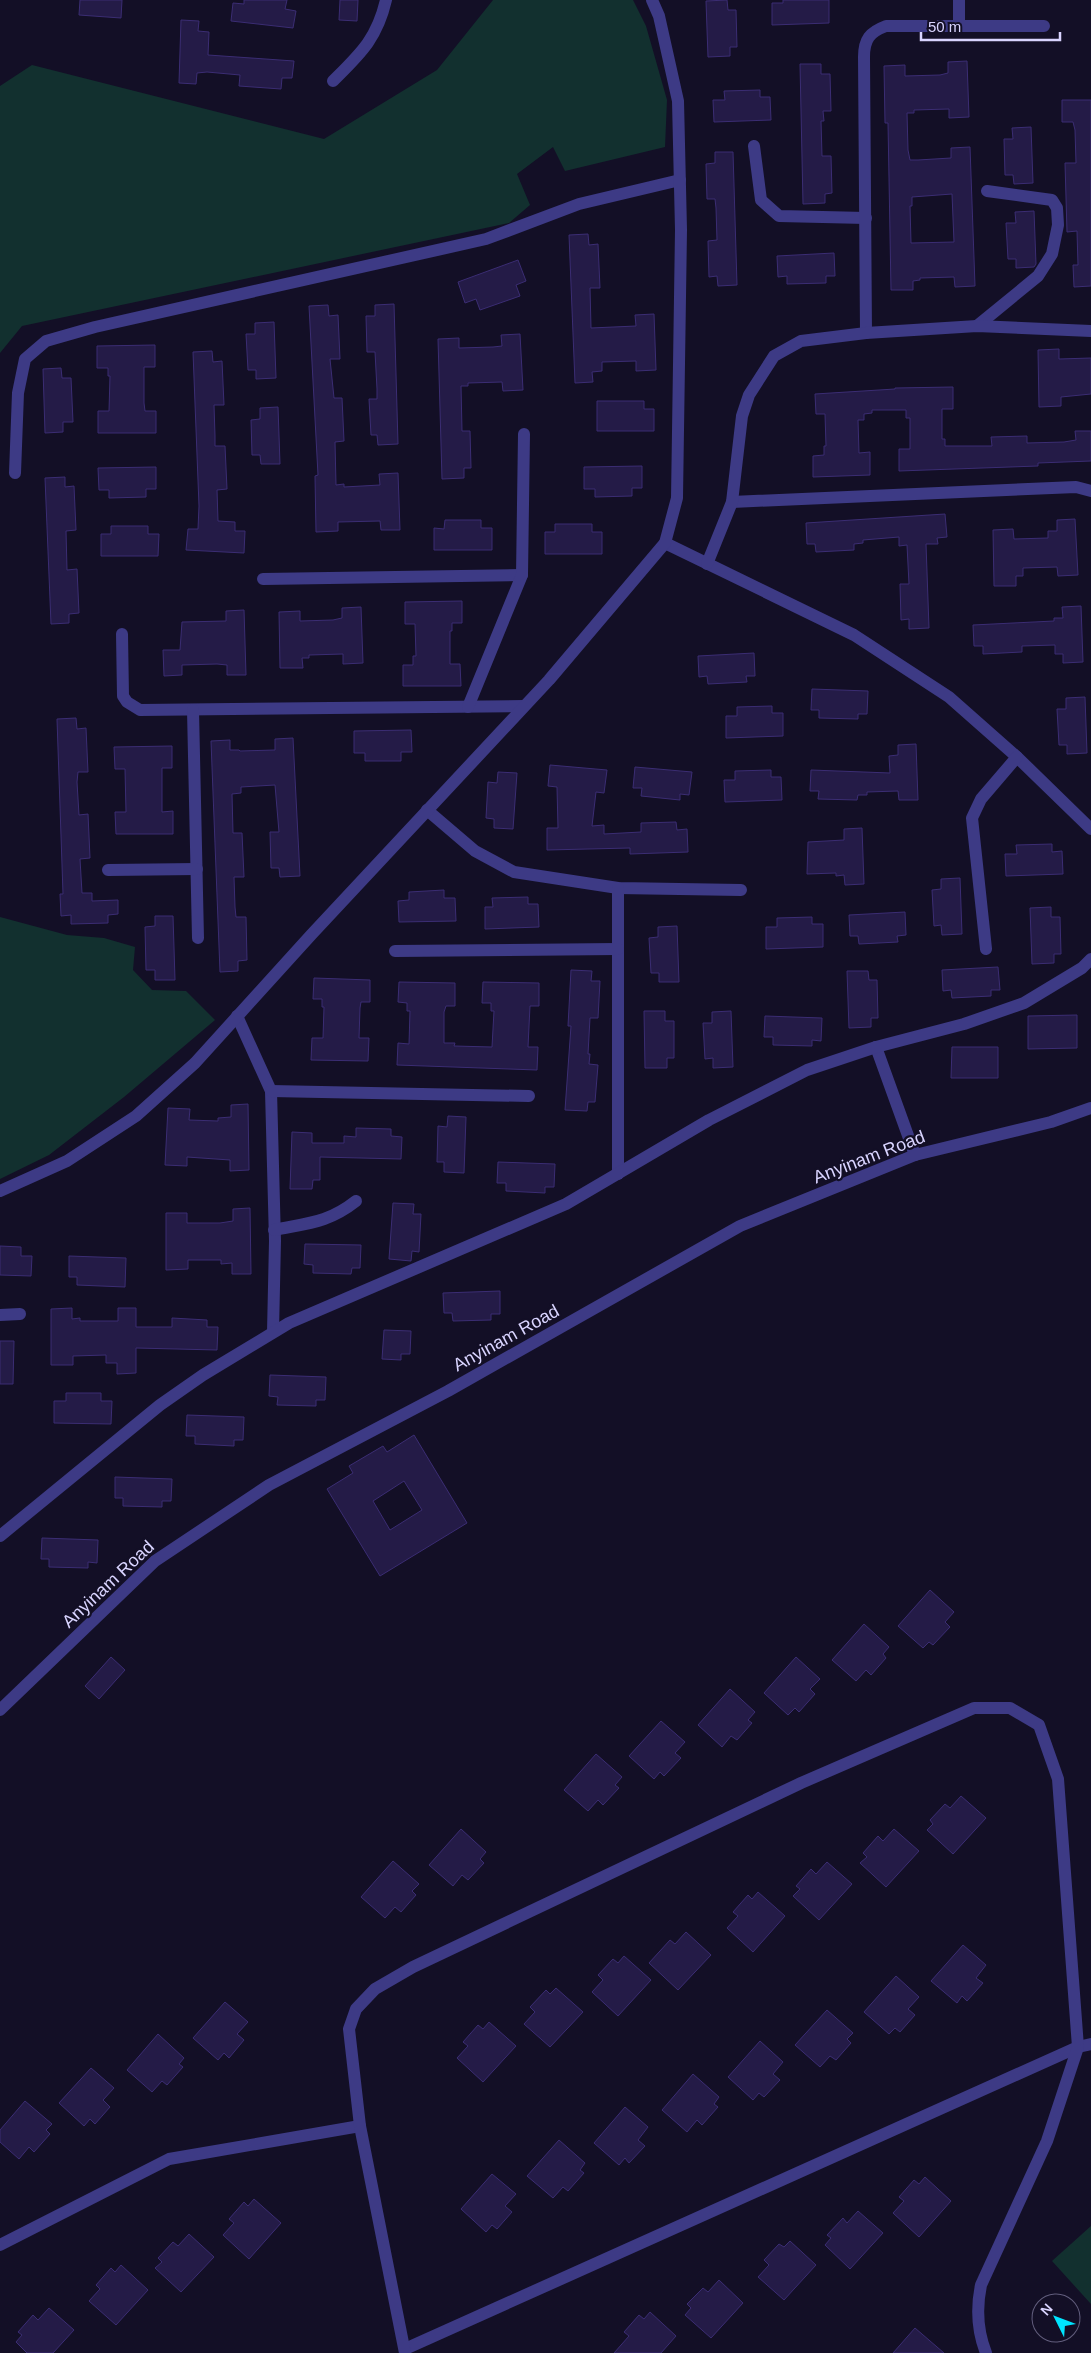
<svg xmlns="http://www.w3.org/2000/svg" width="1091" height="2353" font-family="Arial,sans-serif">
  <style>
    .green { fill: #12302f }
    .building { fill: #241b47; stroke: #3b2d73; fill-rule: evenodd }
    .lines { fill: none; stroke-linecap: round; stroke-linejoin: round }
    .minor { stroke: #3d3a85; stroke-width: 12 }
    .labels { text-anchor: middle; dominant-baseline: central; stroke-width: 4.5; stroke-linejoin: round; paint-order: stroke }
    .street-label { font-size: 18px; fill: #d9d4ff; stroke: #130f26 }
  </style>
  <rect width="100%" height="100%" fill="#130f26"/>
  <g class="green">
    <polygon points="493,0 633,0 646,26 667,100 665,147 565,171 553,147 517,174 530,205 509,223 22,326 0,353 0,86 32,65 324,139 437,70"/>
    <polygon points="0,917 67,935 104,938 135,947 133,970 152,990 186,991 215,1020 124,1097 49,1155 0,1179"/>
    <polygon points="1091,2226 1091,2304 1052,2261"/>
  </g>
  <g class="building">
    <polygon points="80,0 122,0 121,18 79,15"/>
    <polygon points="244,0 287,0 285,9 296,11 293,28 231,21 233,3 244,4"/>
    <polygon points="340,0 358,0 357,21 339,20"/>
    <polygon points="727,0 728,10 736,10 737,47 730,47 730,56 708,57 706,1"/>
    <polygon points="783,0 829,0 829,23 772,25 772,3 783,3"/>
    <polygon points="181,20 199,21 198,31 209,32 208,55 294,61 292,78 282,78 281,89 239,86 240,75 207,72 197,73 196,84 179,83"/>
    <path d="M967,61L969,117L949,118V109L914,110V113H907L908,150L910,160H918L951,158V148L970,147L975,286L955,287L954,277L920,278V280L913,281V290H891L888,123H885L884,66L905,65V76L940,75L948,73V62ZM952,194L954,242L911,243L910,206H912V197Z"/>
    <polygon points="800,64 821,64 821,74 830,74 831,111 823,111 824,121 821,121 822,156 831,156 832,193 825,194 825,203 803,204"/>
    <polygon points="760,90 760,97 770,97 771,120 714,122 713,100 725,100 724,91"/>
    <polygon points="1062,100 1091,100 1091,286 1074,287 1073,265 1078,265 1077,231 1067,232 1065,163 1076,163 1075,130 1073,122 1062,122"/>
    <polygon points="1031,127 1033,183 1014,184 1013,175 1005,175 1004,139 1013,139 1012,128"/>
    <polygon points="715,152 733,152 737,285 718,286 717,276 709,277 708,241 717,240 716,208 715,199 707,199 706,164 715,163"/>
    <polygon points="1034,211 1036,264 1034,267 1016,268 1016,259 1008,259 1006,223 1016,223 1015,212"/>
    <polygon points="588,234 589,245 598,244 600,288 590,288 591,328 636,326 635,315 654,314 656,370 636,371 636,361 602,362 602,371 592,372 593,382 575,383 569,235"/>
    <polygon points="834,253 835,276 826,276 826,283 787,284 787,276 778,277 777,256"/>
    <polygon points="518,260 526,281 516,285 520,296 480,310 476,299 465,303 458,282"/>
    <polygon points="394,304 398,444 378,445 377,435 371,435 369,399 377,399 377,389 375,352 367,352 366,316 375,316 375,305"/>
    <polygon points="328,305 329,316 338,315 340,359 330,359 334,398 342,398 344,441 335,442 336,485 344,484 344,487 380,485 379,474 398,473 400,530 381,530 380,521 338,522 338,531 316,532 315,476 318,475 309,306"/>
    <polygon points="274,322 276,378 256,379 256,370 248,370 246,334 255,334 255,323"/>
    <polygon points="520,334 523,390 503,391 502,382 468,383 468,386 461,386 462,431 470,431 471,468 464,468 464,478 442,479 438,339 459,338 459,348 493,347 502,346 501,335"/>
    <polygon points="155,345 155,367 144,367 144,403 145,411 156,411 156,433 98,433 98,411 109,411 110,376 108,376 108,368 97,368 97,346"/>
    <polygon points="1059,349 1059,359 1091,358 1091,394 1061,397 1061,406 1039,407 1038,350"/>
    <polygon points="212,351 213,362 222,361 224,405 214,405 215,436 215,446 225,446 227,489 217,490 218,521 235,522 235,531 245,531 244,553 186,550 188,529 198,529 199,506 193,352"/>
    <polygon points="61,368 62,378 71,378 73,422 63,422 63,432 45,433 43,369"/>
    <polygon points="953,387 953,409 942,409 942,439 945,439 945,446 992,446 991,437 1027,436 1027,443 1064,442 1076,440 1075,431 1091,431 1091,461 1038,463 1038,466 899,471 899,449 910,449 910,418 906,418 906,410 872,410 872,413 864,414 864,420 858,420 859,453 870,452 870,475 813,477 813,456 824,455 824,446 826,446 825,414 816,414 815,394 895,389 895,388"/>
    <polygon points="597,401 644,401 644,409 654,409 654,431 597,431"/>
    <polygon points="278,407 280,464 261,464 260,455 252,455 251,420 260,419 260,408"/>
    <polygon points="642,466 642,488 632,488 632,496 595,497 595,489 584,489 584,467"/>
    <polygon points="156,467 156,489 146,489 146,497 109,498 109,490 99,490 98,468"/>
    <polygon points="65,477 65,487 74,486 76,530 66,531 67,570 77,569 79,613 69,614 69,623 51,624 45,478"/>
    <polygon points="945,514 947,537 937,538 938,544 926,544 929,628 909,629 909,619 901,620 900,584 909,584 907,545 899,546 899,537 863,540 863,543 854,544 854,550 816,552 815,544 807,544 806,523"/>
    <polygon points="1075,519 1078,575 1058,576 1057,567 1023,568 1023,576 1016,576 1016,586 994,586 993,530 1013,529 1014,539 1048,538 1048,531 1057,531 1057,520"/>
    <polygon points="445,520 481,520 481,528 492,528 492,550 434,550 434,528 444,529"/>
    <polygon points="555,524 592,524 592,532 602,532 602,554 545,554 545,532 555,532"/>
    <polygon points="111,526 148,526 148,534 159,534 158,556 101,556 101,534 111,534"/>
    <polygon points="462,601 462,623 452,623 452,631 450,631 450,664 460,664 461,686 403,686 403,665 413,665 413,656 416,656 415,624 405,624 405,602"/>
    <polygon points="1081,606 1083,662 1063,663 1063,654 1055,654 1055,645 1022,646 1022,652 983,654 983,646 974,646 973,625 1054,621 1054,618 1063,618 1062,607"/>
    <polygon points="361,607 363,663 343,664 343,654 309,655 309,658 302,658 303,668 280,668 279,612 300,611 300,621 333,620 342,618 342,608"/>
    <polygon points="244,610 246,675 227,675 227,665 217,664 182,665 182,675 164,676 163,650 180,650 182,622 226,621 226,611"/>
    <polygon points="754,653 755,676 746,676 747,682 708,684 707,676 699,677 698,656"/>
    <polygon points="812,689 868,691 867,714 858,714 858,719 819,718 819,710 811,710"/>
    <polygon points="1085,697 1087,753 1067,754 1067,745 1059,745 1057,709 1066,709 1066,698"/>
    <polygon points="772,706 772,713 783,713 783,736 726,738 726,716 737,716 737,707"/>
    <polygon points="76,718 77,729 86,728 88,772 78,772 77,782 79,815 88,814 90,858 80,859 82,893 92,893 92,901 118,900 118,914 108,915 108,923 71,924 71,915 61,916 60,894 63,894 57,719"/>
    <polygon points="411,730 412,752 401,752 401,761 365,761 365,753 354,753 354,731"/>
    <polygon points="293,738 300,876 280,877 279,868 271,868 270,832 279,832 275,785 241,787 241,793 232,794 233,833 242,833 244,877 234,877 235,907 236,917 246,917 247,960 238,961 238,971 220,972 211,741 230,740 230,750 239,750 240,751 275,750 275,739"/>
    <polygon points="916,744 918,800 899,800 898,791 867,792 867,795 858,795 857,800 818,799 819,791 810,791 811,770 890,773 889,756 898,755 898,745"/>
    <polygon points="172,746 172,768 162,768 162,812 173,811 173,834 116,834 115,812 126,812 125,769 115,769 114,747"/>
    <polygon points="550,765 607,770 604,793 596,792 592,826 604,825 604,834 641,832 641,823 676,822 677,830 687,829 688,852 630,854 630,848 547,850 547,828 558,828 557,787 548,786"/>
    <polygon points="635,767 692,772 689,795 680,794 680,800 641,796 642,788 633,788"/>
    <polygon points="771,770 771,777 781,777 782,800 725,802 724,780 735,780 735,771"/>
    <polygon points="498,772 517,773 513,829 494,828 494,819 486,818 488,782 497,783"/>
    <polygon points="862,828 864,884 845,885 844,875 836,876 836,873 807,874 808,842 844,840 844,829"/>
    <polygon points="1052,844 1052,852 1062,851 1063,874 1006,876 1005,854 1017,854 1016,845"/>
    <polygon points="960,878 962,934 942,935 941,925 934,926 932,890 941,889 941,879"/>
    <polygon points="444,890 444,898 455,898 456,921 399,922 398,901 409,900 409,892"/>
    <polygon points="528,897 528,904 538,904 539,927 485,929 485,907 493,907 492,898"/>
    <polygon points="1051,907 1051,917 1060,917 1061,954 1054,954 1054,963 1032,964 1030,908"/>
    <polygon points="905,912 906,935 897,936 898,942 859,944 858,936 850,936 849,915"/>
    <polygon points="155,916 173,916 175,980 155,980 155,970 146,970 145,927 155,926"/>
    <polygon points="812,917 812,924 823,924 823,947 766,949 766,927 777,927 777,918"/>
    <polygon points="677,926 679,982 659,982 659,973 651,973 649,938 658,937 658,927"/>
    <polygon points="998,967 1000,990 991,990 991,996 952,998 951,990 943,991 942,970"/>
    <polygon points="571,970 592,971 591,981 600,981 598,1018 590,1018 588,1054 590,1054 589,1064 598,1065 595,1102 588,1102 587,1111 565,1110 571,1026 568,1026"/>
    <polygon points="847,971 868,971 869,980 877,980 878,1018 871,1018 871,1027 849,1028"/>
    <polygon points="314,978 370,980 370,1002 361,1002 360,1008 359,1038 369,1038 368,1061 311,1060 312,1038 323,1038 324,1007 322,1007 322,999 313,999"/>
    <polygon points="399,982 455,983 455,1006 446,1006 444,1012 444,1043 455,1043 454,1046 492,1047 494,1011 491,1011 491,1003 482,1003 483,982 539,983 539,1006 530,1006 528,1047 538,1047 537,1070 397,1065 398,1043 409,1044 410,1011 407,1011 407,1003 398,1002"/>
    <polygon points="644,1011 665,1011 665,1021 674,1021 674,1058 667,1058 667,1068 645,1068"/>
    <polygon points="731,1011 733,1067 713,1068 713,1058 705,1059 703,1023 712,1023 712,1012"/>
    <polygon points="1077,1015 1077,1048 1028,1049 1028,1016"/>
    <polygon points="765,1016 822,1018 821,1041 812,1040 812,1046 773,1045 773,1037 764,1037"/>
    <polygon points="952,1047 998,1047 998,1078 951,1078"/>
    <polygon points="248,1104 249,1170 230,1171 230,1160 187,1157 187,1166 165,1165 168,1108 190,1109 189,1120 218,1121 218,1118 231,1117 231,1105"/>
    <polygon points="448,1116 466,1117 464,1173 444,1172 444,1162 437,1162 438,1126 447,1127"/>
    <polygon points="356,1128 391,1129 391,1136 402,1137 401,1159 320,1157 320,1180 313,1180 312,1189 290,1189 292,1132 312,1133 312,1143 344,1143 344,1136 356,1137"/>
    <polygon points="498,1162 555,1164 554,1187 545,1187 545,1193 506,1191 506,1183 497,1183"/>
    <polygon points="393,1203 414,1204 413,1214 421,1214 419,1252 412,1251 411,1261 389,1259"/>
    <polygon points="250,1208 251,1274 232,1274 232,1263 221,1264 221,1260 188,1260 188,1269 166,1270 166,1213 187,1213 187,1223 220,1223 233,1221 233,1209"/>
    <polygon points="305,1244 361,1245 360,1268 352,1268 351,1274 313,1273 313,1265 304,1264"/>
    <polygon points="0,1246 21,1247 21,1256 32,1256 31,1276 0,1275"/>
    <polygon points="69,1256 126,1258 125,1287 77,1285 77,1277 69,1277"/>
    <polygon points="500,1291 500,1314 491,1314 491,1320 453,1321 452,1313 444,1313 443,1293"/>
    <polygon points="72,1308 72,1319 80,1318 80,1321 118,1321 118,1308 136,1308 136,1327 172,1327 172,1318 207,1320 207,1327 218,1327 217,1350 136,1348 136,1373 117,1374 117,1363 106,1363 106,1355 73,1356 73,1365 51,1365 51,1309"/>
    <polygon points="384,1330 411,1331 410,1354 401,1354 401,1360 382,1359"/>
    <polygon points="0,1341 14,1341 13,1384 0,1384"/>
    <polygon points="270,1375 326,1377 325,1400 316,1400 316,1406 277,1405 278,1397 269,1396"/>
    <polygon points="66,1393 101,1393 101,1401 112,1401 111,1424 54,1423 54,1401 66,1401"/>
    <polygon points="187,1415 244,1417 243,1440 234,1440 234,1446 195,1444 195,1436 186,1436"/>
    <path d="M414,1435L467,1523L380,1576L327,1489L353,1473L349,1466L383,1446L387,1452ZM404,1481L422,1510L390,1530L373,1501Z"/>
    <polygon points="115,1477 172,1479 171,1501 162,1501 162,1507 123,1506 123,1498 115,1498"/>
    <polygon points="42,1538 98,1540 97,1563 88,1562 88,1568 49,1567 49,1559 41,1559"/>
    <polygon points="930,1590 954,1612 945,1622 950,1627 933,1645 929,1642 923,1648 898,1626"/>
    <polygon points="864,1624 889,1647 883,1654 886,1658 871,1675 866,1670 856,1681 832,1660"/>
    <polygon points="111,1657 125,1670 99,1699 85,1686"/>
    <polygon points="796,1657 820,1679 810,1689 815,1694 799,1712 795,1708 788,1715 764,1693"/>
    <polygon points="730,1689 755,1712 748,1720 752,1723 737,1740 731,1736 722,1747 698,1725"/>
    <polygon points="661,1721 685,1742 675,1753 681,1758 664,1776 660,1772 654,1779 629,1756"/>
    <polygon points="596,1754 622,1777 615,1785 619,1788 603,1805 598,1800 588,1811 564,1790"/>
    <polygon points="961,1796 986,1818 953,1854 927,1830 933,1824 930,1820 945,1804 950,1808"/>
    <polygon points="461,1829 486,1852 480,1859 484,1863 468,1880 462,1875 453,1886 429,1865"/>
    <polygon points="894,1829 919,1851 886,1887 860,1863 867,1857 863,1853 878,1836 883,1841"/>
    <polygon points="393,1861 419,1884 412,1891 416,1895 401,1912 395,1907 385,1918 361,1897"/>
    <polygon points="827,1862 852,1884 819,1920 793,1896 800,1889 796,1886 811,1869 816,1874"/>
    <polygon points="758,1892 785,1916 753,1952 727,1928 738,1916 733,1912 748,1895 752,1899"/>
    <polygon points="686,1932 711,1955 678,1990 649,1963 670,1940 675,1944"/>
    <polygon points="963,1945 986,1965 976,1978 983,1983 967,2001 962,1996 957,2003 931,1981"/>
    <polygon points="624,1956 651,1980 618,2016 592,1992 603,1980 598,1975 613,1959 618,1963"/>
    <polygon points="896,1976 919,1997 908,2009 915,2015 900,2032 895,2028 889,2034 864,2012"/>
    <polygon points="556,1988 583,2012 550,2047 524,2024 535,2012 530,2007 546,1990 550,1994"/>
    <polygon points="225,2002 248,2022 237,2034 244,2040 229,2058 224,2053 218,2060 193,2038"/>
    <polygon points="827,2010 853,2033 847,2039 851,2043 836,2060 830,2056 820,2067 795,2045"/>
    <polygon points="489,2022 516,2046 483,2082 457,2058 468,2046 463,2042 478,2025 483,2029"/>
    <polygon points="158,2034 184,2058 179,2064 183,2067 167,2085 162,2081 152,2092 127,2070"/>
    <polygon points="760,2041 783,2062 773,2074 780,2080 764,2097 759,2093 753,2100 728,2077"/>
    <polygon points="91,2068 114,2088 103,2100 110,2107 95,2124 90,2119 84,2126 59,2103"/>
    <polygon points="693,2074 719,2097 714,2104 718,2107 702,2125 697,2120 687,2132 662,2110"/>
    <polygon points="25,2101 52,2124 46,2130 50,2134 34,2152 29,2147 19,2159 0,2142 0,2130"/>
    <polygon points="625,2107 648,2127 638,2140 645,2146 629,2163 625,2158 619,2165 594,2143"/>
    <polygon points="559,2140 585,2163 580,2170 584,2173 568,2191 563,2187 553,2198 527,2176"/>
    <polygon points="492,2174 516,2194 505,2206 512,2212 497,2229 492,2225 486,2232 461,2209"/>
    <polygon points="925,2177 951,2201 919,2237 893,2213 904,2201 899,2197 914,2180 919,2184"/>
    <polygon points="254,2199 281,2223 249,2259 223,2235 234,2223 229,2219 244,2202 248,2206"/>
    <polygon points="858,2211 883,2233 850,2269 825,2245 831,2238 827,2235 843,2218 847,2223"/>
    <polygon points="189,2234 214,2257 181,2292 155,2268 162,2262 158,2258 173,2242 178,2246"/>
    <polygon points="790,2241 816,2265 784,2300 758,2277 769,2265 764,2260 779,2244 784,2247"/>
    <polygon points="121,2265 148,2290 116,2325 89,2301 100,2289 96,2285 111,2268 115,2272"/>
    <polygon points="719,2280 743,2303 711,2338 685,2315 691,2308 687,2304 703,2288 708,2292"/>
    <polygon points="49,2308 74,2330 53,2353 27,2353 16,2342 22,2335 18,2332 33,2315 38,2320"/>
    <polygon points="650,2312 676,2336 661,2353 614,2353 629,2336 624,2332 639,2315 644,2319"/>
    <polygon points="915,2328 944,2353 893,2353"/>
  </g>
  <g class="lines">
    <g class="minor">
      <polyline points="959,0 959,25"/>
      <path d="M333,81C360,54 377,39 386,0"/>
      <polyline points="754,146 761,200 779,216 866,218"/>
      <polyline points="977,326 1038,276 1052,254 1058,225 1057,208 1052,200 987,191"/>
      <path d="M866,333L864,57C864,39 870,32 886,26H1044"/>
      <polyline points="15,473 18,393 25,359 46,341 95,327 486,239 579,204 680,180"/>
      <polyline points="732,502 1076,487 1091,491"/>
      <polyline points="665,543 854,635 949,697 1017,757 1091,829"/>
      <polyline points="707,564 732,502 742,416 749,395 774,356 801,341 866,333 977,326 1091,331"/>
      <polyline points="263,579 522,575"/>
      <polyline points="122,634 123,696 127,702 140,710 524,706"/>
      <polyline points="468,707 522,575 524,434"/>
      <polyline points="193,710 198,938"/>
      <polyline points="427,810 475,851 514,872 618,888 741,890"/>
      <polyline points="108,870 197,869"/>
      <polyline points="618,888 618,1174"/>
      <polyline points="986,949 972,818 981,799 1017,757"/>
      <polyline points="395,951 618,949"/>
      <polyline points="237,1016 271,1091 275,1241 273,1332"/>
      <polyline points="876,1047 915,1155"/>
      <polyline points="271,1091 529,1096"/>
      <polyline points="0,1191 67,1161 136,1116 195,1063 311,935 549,680 665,543 677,498 681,230 678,101 659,16 652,0"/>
      <path d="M274,1230C308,1223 328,1223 356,1201"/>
      <polyline points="0,1315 20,1314"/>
      <polyline points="0,1536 160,1405 203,1375 289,1323 566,1204 709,1120 807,1070 876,1047 964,1024 1024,1003 1082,968 1091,959"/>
      <polyline points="0,1710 155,1561 269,1485 448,1391 740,1226 915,1155 1051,1122 1091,1108"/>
      <polyline points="0,2245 169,2159 360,2126"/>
      <polyline points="405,2349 1078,2047 1091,2044"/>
      <path d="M405,2353L360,2126L349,2029L356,2009L375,1989L413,1967L801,1783L974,1708H1010L1039,1725L1058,1779L1078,2047L1047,2141L981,2285C976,2309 977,2330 986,2353"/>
    </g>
  </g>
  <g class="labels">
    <g class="street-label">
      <text transform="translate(869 1157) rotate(-21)">Anyinam Road</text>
      <text transform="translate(506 1338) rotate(-29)">Anyinam Road</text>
      <text transform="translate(108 1584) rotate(-43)">Anyinam Road</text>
    </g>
  </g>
  <g transform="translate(1056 2318) rotate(312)"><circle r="24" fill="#130f26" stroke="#625e7d"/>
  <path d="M0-4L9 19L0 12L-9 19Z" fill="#00e5ff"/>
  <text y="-8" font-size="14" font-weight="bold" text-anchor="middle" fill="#d9d4ff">N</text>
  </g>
  <path d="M921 32v8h139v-8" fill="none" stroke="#d9d4ff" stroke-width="2.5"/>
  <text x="928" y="32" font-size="15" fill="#d9d4ff" stroke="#130f26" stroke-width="4" paint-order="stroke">50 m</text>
</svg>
